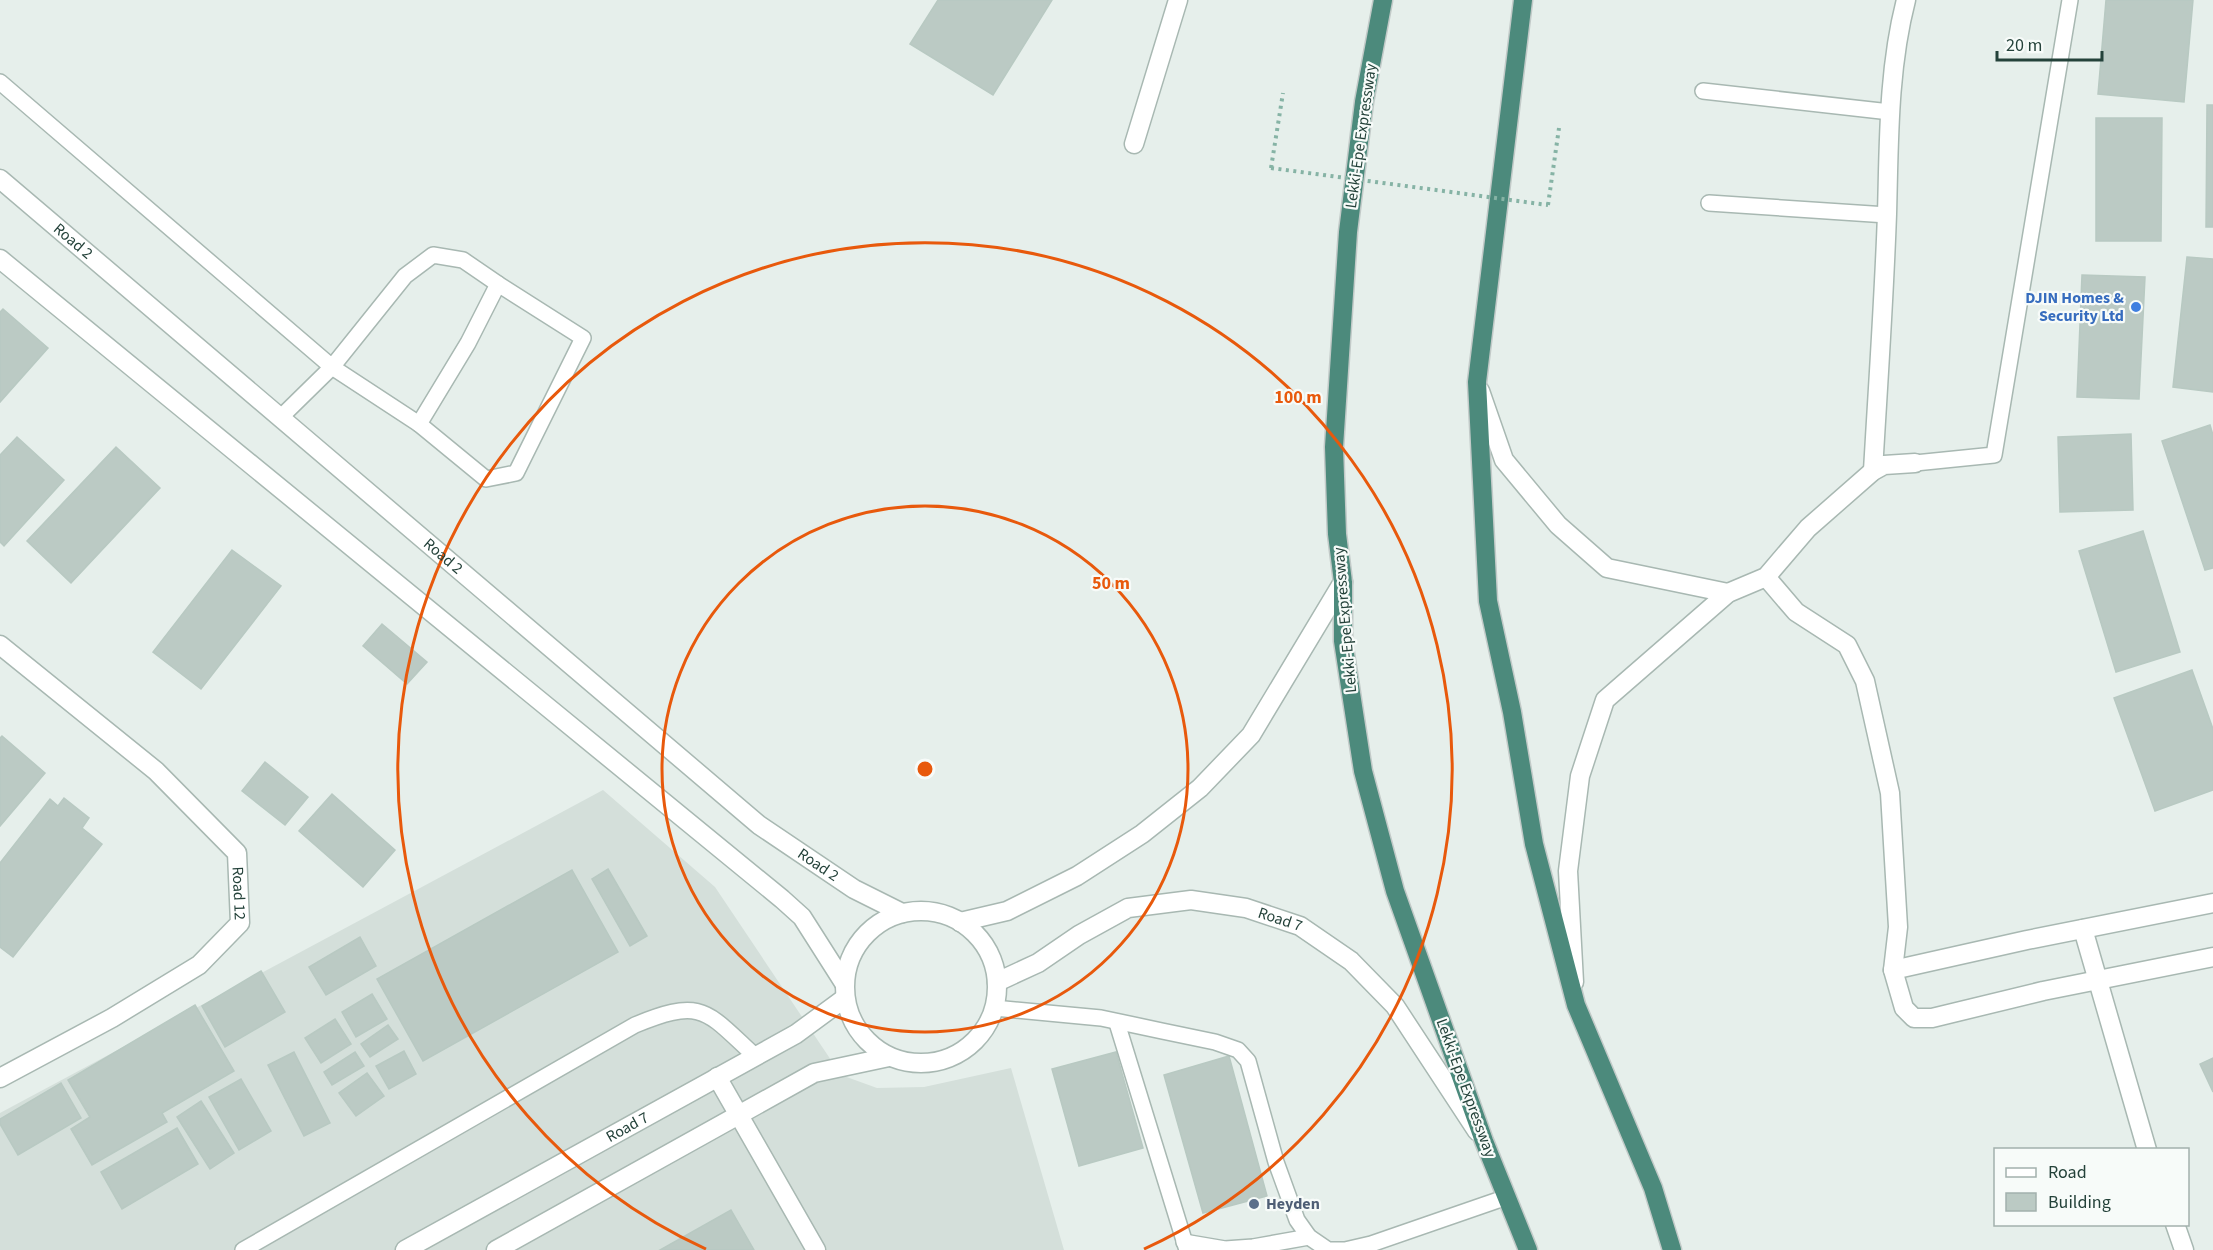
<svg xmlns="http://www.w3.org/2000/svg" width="2213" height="1250" font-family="'Source Sans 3',sans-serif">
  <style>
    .built { fill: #d4dfda }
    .building { fill: #bbcac4; stroke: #b8c9c2; stroke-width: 1.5 }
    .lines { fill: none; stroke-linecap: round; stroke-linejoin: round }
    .service-casing { stroke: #a8b8b2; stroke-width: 18 }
    .minor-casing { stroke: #a8b8b2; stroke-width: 21 }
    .tertiary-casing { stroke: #a8b8b2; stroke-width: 21 }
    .trunk-casing { stroke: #c2cac8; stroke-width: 21 }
    .path { stroke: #86b3a5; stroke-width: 4; stroke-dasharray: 3 4.5; stroke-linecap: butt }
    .service { stroke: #fff; stroke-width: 15 }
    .minor { stroke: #fff; stroke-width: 18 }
    .tertiary { stroke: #fff; stroke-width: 18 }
    .trunk { stroke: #4c8a7c; stroke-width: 18 }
    .path-bridge { stroke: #86b3a5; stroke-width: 4; stroke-dasharray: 3 4.5; stroke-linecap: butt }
    .ring { fill: none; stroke: #e8590c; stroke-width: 3 }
    .shop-dot { fill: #3f7fe0; stroke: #f7fbf9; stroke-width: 2 }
    .service-dot { fill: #5c6f8a; stroke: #f7fbf9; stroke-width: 2 }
    .labels { text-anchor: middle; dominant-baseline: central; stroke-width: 4.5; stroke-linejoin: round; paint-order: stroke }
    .street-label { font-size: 16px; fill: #24423a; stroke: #f7fbf9 }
    .shop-label { font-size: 16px; font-weight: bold; fill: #366cbe; stroke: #f7fbf9; text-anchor: end }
    .service-label { font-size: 16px; font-weight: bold; fill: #4e5e75; stroke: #f7fbf9; text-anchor: start }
    .centre { fill: #e8590c; stroke: #f7fbf9; stroke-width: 3 }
    .ring-label { font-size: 18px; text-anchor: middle; font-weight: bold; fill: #e8590c; stroke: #f7fbf9; stroke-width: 4.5; stroke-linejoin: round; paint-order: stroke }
  </style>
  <rect width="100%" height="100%" fill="#e6efeb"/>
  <polygon class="built" points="603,790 715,887 841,1075 877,1088 924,1087 1011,1068 1064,1250 0,1250 0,1113"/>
  <g class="building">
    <polygon points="938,0 1052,0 993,95 910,44"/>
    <polygon points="2106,0 2193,0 2184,102 2098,94"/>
    <polygon points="2207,105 2213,105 2213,227 2206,227"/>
    <polygon points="2096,118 2162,118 2161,241 2096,241"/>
    <polygon points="2187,257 2213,259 2213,392 2173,387"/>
    <polygon points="2082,275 2145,277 2139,399 2077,397"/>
    <polygon points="3,309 48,348 0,402 0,312"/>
    <polygon points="2210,425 2213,435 2213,568 2205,570 2162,441"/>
    <polygon points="2131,434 2133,510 2060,512 2058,437"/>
    <polygon points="17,437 64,480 4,546 0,542 0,455"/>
    <polygon points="116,447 160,488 71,583 27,541"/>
    <polygon points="2143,531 2180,652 2116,672 2079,551"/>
    <polygon points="232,550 281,586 201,689 153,652"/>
    <polygon points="382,624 427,662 407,684 363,646"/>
    <polygon points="2192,670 2213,729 2213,790 2155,811 2114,698"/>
    <polygon points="2,736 45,773 0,826 0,738"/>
    <polygon points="265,762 308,797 285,825 242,791"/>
    <polygon points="332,794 395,850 363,887 299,831"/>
    <polygon points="64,798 89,818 82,828 102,844 13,957 0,947 0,863 50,799 58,806"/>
    <polygon points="608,869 647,936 630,946 592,879"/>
    <polygon points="572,870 618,952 423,1061 377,979"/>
    <polygon points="360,937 376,966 326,995 309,967"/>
    <polygon points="261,971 285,1012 225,1047 202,1006"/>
    <polygon points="372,994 387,1019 356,1037 342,1012"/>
    <polygon points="195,1005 234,1071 162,1113 167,1122 92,1165 71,1129 90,1117 68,1080"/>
    <polygon points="335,1019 351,1044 321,1063 305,1038"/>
    <polygon points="388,1025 398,1039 370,1057 361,1044"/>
    <polygon points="404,1051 416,1074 389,1089 376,1066"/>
    <polygon points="294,1052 330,1123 304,1136 268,1065"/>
    <polygon points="355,1052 364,1066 332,1085 324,1072"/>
    <polygon points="1116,1052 1143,1148 1079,1166 1052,1069"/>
    <polygon points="1229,1056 1267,1196 1203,1213 1164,1075"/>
    <polygon points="2213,1058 2213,1092 2200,1064"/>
    <polygon points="367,1073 384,1096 356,1116 339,1093"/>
    <polygon points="241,1079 271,1131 239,1150 209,1097"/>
    <polygon points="61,1083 81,1118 18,1155 0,1124 0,1119"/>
    <polygon points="201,1101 234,1153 210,1169 177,1117"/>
    <polygon points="177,1128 198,1164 122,1209 101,1172"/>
    <polygon points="731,1210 754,1250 660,1250"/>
  </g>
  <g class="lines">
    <g class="service-casing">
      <g id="service">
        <polyline points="0,82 332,367 419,424 468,343 498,284 463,260 433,255 405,276 332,367 281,417"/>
        <polyline points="1703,91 1890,112"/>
        <polyline points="1709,203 1887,215"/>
        <polyline points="419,424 486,479 516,473 583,338 498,284"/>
        <polyline points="1915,463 1994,455 2070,0"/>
        <polyline points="994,1008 1101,1018 1162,1031 1215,1042 1238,1050 1248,1061 1276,1162 1297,1220 1309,1237 1328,1250 1345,1250 1371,1244 1507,1197"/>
        <polyline points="1117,1023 1187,1250"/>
        <polyline points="1184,1242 1225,1249 1253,1247 1309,1237"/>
        <path d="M243,1250L635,1025C703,997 706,1011 755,1056"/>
      </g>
    </g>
    <g class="minor-casing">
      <g id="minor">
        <polyline points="1134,144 1178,0"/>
        <polyline points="1480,391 1504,460 1558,525 1607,568 1728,593"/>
        <path d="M1873,471C1878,385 1884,300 1887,214C1889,143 1888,69 1906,0"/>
        <polyline points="1766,577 1796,612 1847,645 1865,681 1890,793 1898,927 1893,970 1904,1008 1914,1018 1932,1018 2043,991 2213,957"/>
        <path id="s1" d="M0,645L156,771L237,853L240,923L199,965L112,1018L0,1078"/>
        <polyline points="2083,929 2147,1150"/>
        <polyline points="1893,970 2027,940 2213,903"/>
        <polyline points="1574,982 1568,871 1580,776 1605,700 1728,593 1766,577 1808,528 1873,471 1884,465 1915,463"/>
        <polyline points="717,1077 816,1250"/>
        <polyline points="2175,1224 2184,1250"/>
        <path id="s2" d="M405,1250L796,1034L845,998"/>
        <polyline points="496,1250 814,1073 889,1057"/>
      </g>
    </g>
    <g class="tertiary-casing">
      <g id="tertiary">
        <path id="s3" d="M0,179L759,825L854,889L902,913"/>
        <polyline points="0,259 782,899 802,917 844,983"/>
        <circle cx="921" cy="987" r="76"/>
        <polyline points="960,922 1007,911 1077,876 1142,834 1200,788 1251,735 1343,582"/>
        <path id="s4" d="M997,982L1038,963L1079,935L1128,908L1191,900L1246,908L1300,926L1351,961L1395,1006L1477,1131"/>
      </g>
    </g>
    <g class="trunk-casing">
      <g id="trunk">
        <polyline points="1383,0 1364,102 1348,232 1334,447 1337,534 1343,582 1343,641 1363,771 1395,891 1484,1141 1528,1250"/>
        <polyline points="1523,0 1477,382 1488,601 1512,712 1534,844 1576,1005 1653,1188 1672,1250"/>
      </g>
    </g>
    <g class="path">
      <polyline points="1271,168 1283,93"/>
      <polyline points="1548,205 1559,128"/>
    </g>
    <use href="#service" class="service"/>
    <use href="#minor" class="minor"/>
    <use href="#tertiary" class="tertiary"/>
    <use href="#trunk" class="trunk"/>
    <polyline class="path-bridge" points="1271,168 1548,205"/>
  </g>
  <g class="ring">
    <circle cx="925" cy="769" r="263"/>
    <path d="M706 1249A527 527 0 1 1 1144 1249"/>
  </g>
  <circle class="shop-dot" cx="2136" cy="307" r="6"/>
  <circle class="service-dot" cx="1254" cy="1204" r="6"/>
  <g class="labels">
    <g class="street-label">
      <text transform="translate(1361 136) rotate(-82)">Lekki-Epe Expressway</text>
      <text stroke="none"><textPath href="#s3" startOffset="96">Road 2</textPath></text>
      <text stroke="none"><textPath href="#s3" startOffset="582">Road 2</textPath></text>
      <text transform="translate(1345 620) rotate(-95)">Lekki-Epe Expressway</text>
      <text stroke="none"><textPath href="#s3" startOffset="1068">Road 2</textPath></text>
      <text stroke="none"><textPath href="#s1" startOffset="356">Road 12</textPath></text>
      <text stroke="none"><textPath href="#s4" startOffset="306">Road 7</textPath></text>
      <text transform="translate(1466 1088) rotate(70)">Lekki-Epe Expressway</text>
      <text stroke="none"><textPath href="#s2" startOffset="254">Road 7</textPath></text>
    </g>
    <g class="shop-label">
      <text x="2124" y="298">DJIN Homes &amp;<tspan x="2124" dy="18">Security Ltd</tspan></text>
    </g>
    <g class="service-label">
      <text x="1266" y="1204">Heyden</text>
    </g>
  </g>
  <circle cx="925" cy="769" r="9" class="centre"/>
  <g class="ring-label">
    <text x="1298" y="403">100 m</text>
    <text x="1111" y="589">50 m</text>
  </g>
  <rect x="1994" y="1148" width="195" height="78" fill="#f7fbf9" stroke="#a3b1ad" stroke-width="1.5"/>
  <rect x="2006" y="1168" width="30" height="9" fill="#ffffff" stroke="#a3b1ad" stroke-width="1.5"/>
  <text x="2048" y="1178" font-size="18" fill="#24423a">Road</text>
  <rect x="2006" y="1193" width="30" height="18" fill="#bbcac4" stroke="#a3b1ad" stroke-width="1.5"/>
  <text x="2048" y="1208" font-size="18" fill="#24423a">Building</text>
  <path d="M1997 51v9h105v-9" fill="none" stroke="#24423a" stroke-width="3"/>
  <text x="2006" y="51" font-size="18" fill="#24423a" stroke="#f7fbf9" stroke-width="4.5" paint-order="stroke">20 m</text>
</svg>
